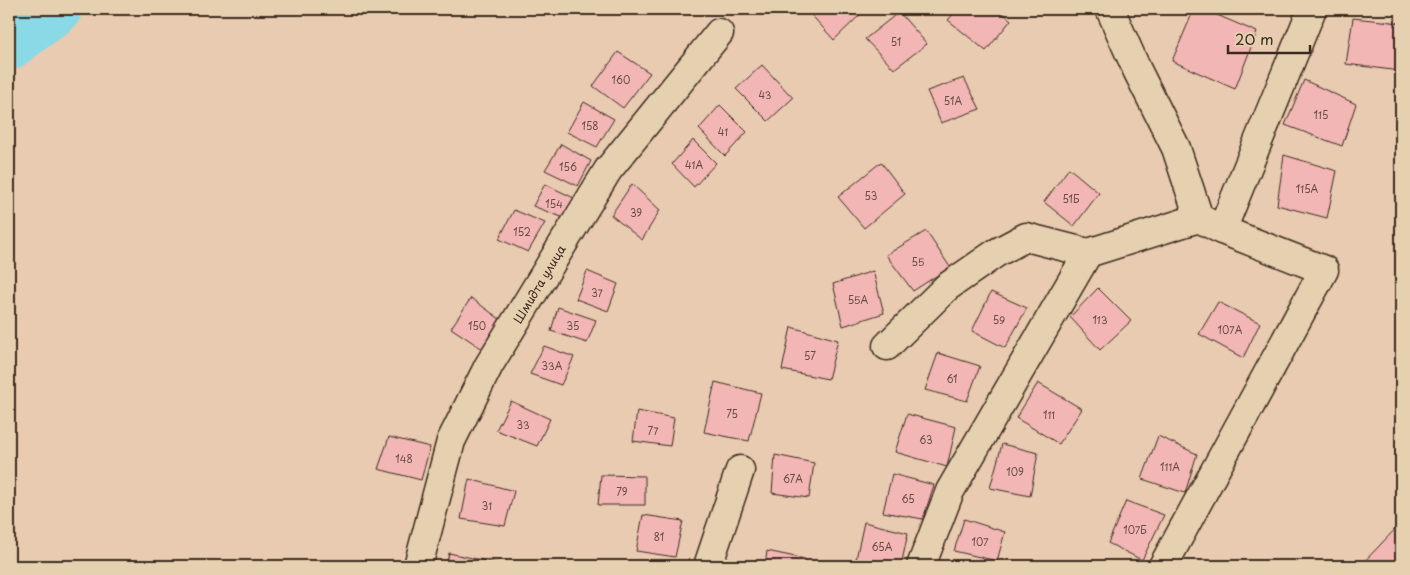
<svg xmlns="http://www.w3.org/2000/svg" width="1410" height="575" font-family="'Playpen Sans',sans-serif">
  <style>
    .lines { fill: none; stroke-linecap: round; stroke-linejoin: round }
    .river { stroke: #89d9e6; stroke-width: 50 }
    .building { fill: #f2b6b5; stroke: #3b2a1e }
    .minor-casing { stroke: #3b2a1e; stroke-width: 31 }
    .minor { stroke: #e5d0af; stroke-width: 28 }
    .labels { text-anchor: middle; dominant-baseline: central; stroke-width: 4; stroke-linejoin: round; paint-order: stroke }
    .number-label { font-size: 10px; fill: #694d44 }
    .street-label { font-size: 12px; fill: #3b2a1e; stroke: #e5d0af }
  </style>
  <rect width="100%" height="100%" fill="#e8cbb0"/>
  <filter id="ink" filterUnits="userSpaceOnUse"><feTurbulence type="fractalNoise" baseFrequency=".02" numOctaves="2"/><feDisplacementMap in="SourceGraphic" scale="10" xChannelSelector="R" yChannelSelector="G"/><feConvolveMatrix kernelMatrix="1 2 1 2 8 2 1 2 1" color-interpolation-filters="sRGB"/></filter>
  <g filter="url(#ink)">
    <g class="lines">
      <polyline class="river" points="9,45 57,9"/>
    </g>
    <g class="building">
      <polygon points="806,9 866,9 834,40"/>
      <polygon points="958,9 998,9 1011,20 986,51 948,20"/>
      <polygon points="1194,9 1203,9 1257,32 1235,89 1172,61"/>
      <polygon points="899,12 927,44 894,69 865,39"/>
      <polygon points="1353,18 1401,23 1400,71 1346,64"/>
      <polygon points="618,52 650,73 623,108 593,86"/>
      <polygon points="762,65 793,98 768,121 736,89"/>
      <polygon points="964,78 980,109 941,123 927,91"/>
      <polygon points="1304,80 1356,104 1342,146 1285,125"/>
      <polygon points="584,102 614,119 597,147 567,132"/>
      <polygon points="720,105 747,132 725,156 699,129"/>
      <polygon points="693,140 716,163 694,187 672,164"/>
      <polygon points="561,144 591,161 578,186 545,170"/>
      <polygon points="1284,155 1337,171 1327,218 1277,205"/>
      <polygon points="881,162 905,194 864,228 838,197"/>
      <polygon points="1069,168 1099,193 1074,226 1044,202"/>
      <polygon points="545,184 576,199 564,218 533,206"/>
      <polygon points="632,184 660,210 642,240 611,215"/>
      <polygon points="514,210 545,223 528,252 499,239"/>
      <polygon points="926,231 950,267 913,291 886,255"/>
      <polygon points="587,271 618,284 608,311 576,299"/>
      <polygon points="873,271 884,313 843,326 833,284"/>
      <polygon points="1098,288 1131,321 1100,350 1070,317"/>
      <polygon points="991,292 1027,308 1005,348 972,331"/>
      <polygon points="471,298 504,322 484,350 451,328"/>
      <polygon points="1218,302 1260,323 1243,358 1199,334"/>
      <polygon points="558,307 596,320 587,343 551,331"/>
      <polygon points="791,327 838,340 828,379 782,370"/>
      <polygon points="544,346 574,357 561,385 530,374"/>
      <polygon points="938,353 980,366 967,401 925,390"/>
      <polygon points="715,382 761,393 749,441 704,432"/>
      <polygon points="1038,383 1082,409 1059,444 1016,418"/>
      <polygon points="511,401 550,419 537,446 496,430"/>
      <polygon points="637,411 674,418 670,446 633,441"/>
      <polygon points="907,414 956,427 947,467 895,452"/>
      <polygon points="1158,436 1197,454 1185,493 1142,479"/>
      <polygon points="389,437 430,447 421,480 378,469"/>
      <polygon points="1002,444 1038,453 1030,496 990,488"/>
      <polygon points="775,455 814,463 809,498 772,493"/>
      <polygon points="892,474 934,485 923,519 883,512"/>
      <polygon points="601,475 645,476 645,505 598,505"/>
      <polygon points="469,479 514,491 505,526 461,519"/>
      <polygon points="1126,501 1164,515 1142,560 1108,543"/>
      <polygon points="643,515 683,521 675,557 636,551"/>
      <polygon points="964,519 1005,532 997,561 954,551"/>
      <polygon points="864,522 908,533 901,566 856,559"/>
      <polygon points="1401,523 1401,566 1360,566"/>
      <polygon points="767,551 805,559 803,566 765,566"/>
      <polygon points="449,553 500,564 500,566 446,566"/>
      <polygon points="326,562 339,566 325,566"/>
    </g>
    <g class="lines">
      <g class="minor-casing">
        <g id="minor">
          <polyline points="1110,9 1137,70 1176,148 1199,218"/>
          <polyline points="1222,230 1312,9"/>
          <polyline points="887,346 947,287 996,253 1026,237 1088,253"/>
          <polyline points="418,566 451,441 489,365 608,170 719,33"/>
          <polyline points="708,566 740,470"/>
          <polyline points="921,566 950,491 1088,253 1199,218 1222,230 1324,270 1163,566"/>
        </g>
      </g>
      <use href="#minor" class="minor"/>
    </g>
  </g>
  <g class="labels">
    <g class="number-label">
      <text x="896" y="41">51</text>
      <text x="621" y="79">160</text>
      <text x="765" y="94">43</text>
      <text x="953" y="100">51А</text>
      <text x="1321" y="114">115</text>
      <text x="590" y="125">158</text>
      <text x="723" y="131">41</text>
      <text x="694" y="164">41А</text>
      <text x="568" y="166">156</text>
      <text x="1307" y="188">115А</text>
      <text x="871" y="195">53</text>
      <text x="1071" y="198">51Б</text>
      <text x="554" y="203">154</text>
      <text x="636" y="212">39</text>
      <text x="522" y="231">152</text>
      <text x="918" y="261">55</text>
      <text x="597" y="292">37</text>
      <text x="858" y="299">55А</text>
      <text x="999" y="319">59</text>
      <text x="1100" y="319">113</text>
      <text x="477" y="325">150</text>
      <text x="573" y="325">35</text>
      <text x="1230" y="329">107А</text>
      <text x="810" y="355">57</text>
      <text x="552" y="365">33А</text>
      <text x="952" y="378">61</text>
      <text x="732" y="413">75</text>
      <text x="1049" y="414">111</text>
      <text x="523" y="424">33</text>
      <text x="653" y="430">77</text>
      <text x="926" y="439">63</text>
      <text x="404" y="458">148</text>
      <text x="1170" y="466">111А</text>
      <text x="1015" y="471">109</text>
      <text x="793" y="478">67А</text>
      <text x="622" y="491">79</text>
      <text x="908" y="498">65</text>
      <text x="487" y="505">31</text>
      <text x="1135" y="529">107Б</text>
      <text x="659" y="536">81</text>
      <text x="980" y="541">107</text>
      <text x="882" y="546">65А</text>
    </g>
    <g class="street-label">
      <text transform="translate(539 284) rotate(-59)">Шмидта улица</text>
    </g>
  </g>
  <rect width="1410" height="575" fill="none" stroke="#e5d0af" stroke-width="30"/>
  <rect x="15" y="15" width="1380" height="545" fill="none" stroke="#3b2a1e" stroke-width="2" filter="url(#ink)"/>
  <path d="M1228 45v8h82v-8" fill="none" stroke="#3b2a1e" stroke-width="2.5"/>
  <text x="1235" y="45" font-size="15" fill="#3b2a1e" stroke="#e5d0af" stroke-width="4" paint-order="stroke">20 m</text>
</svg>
